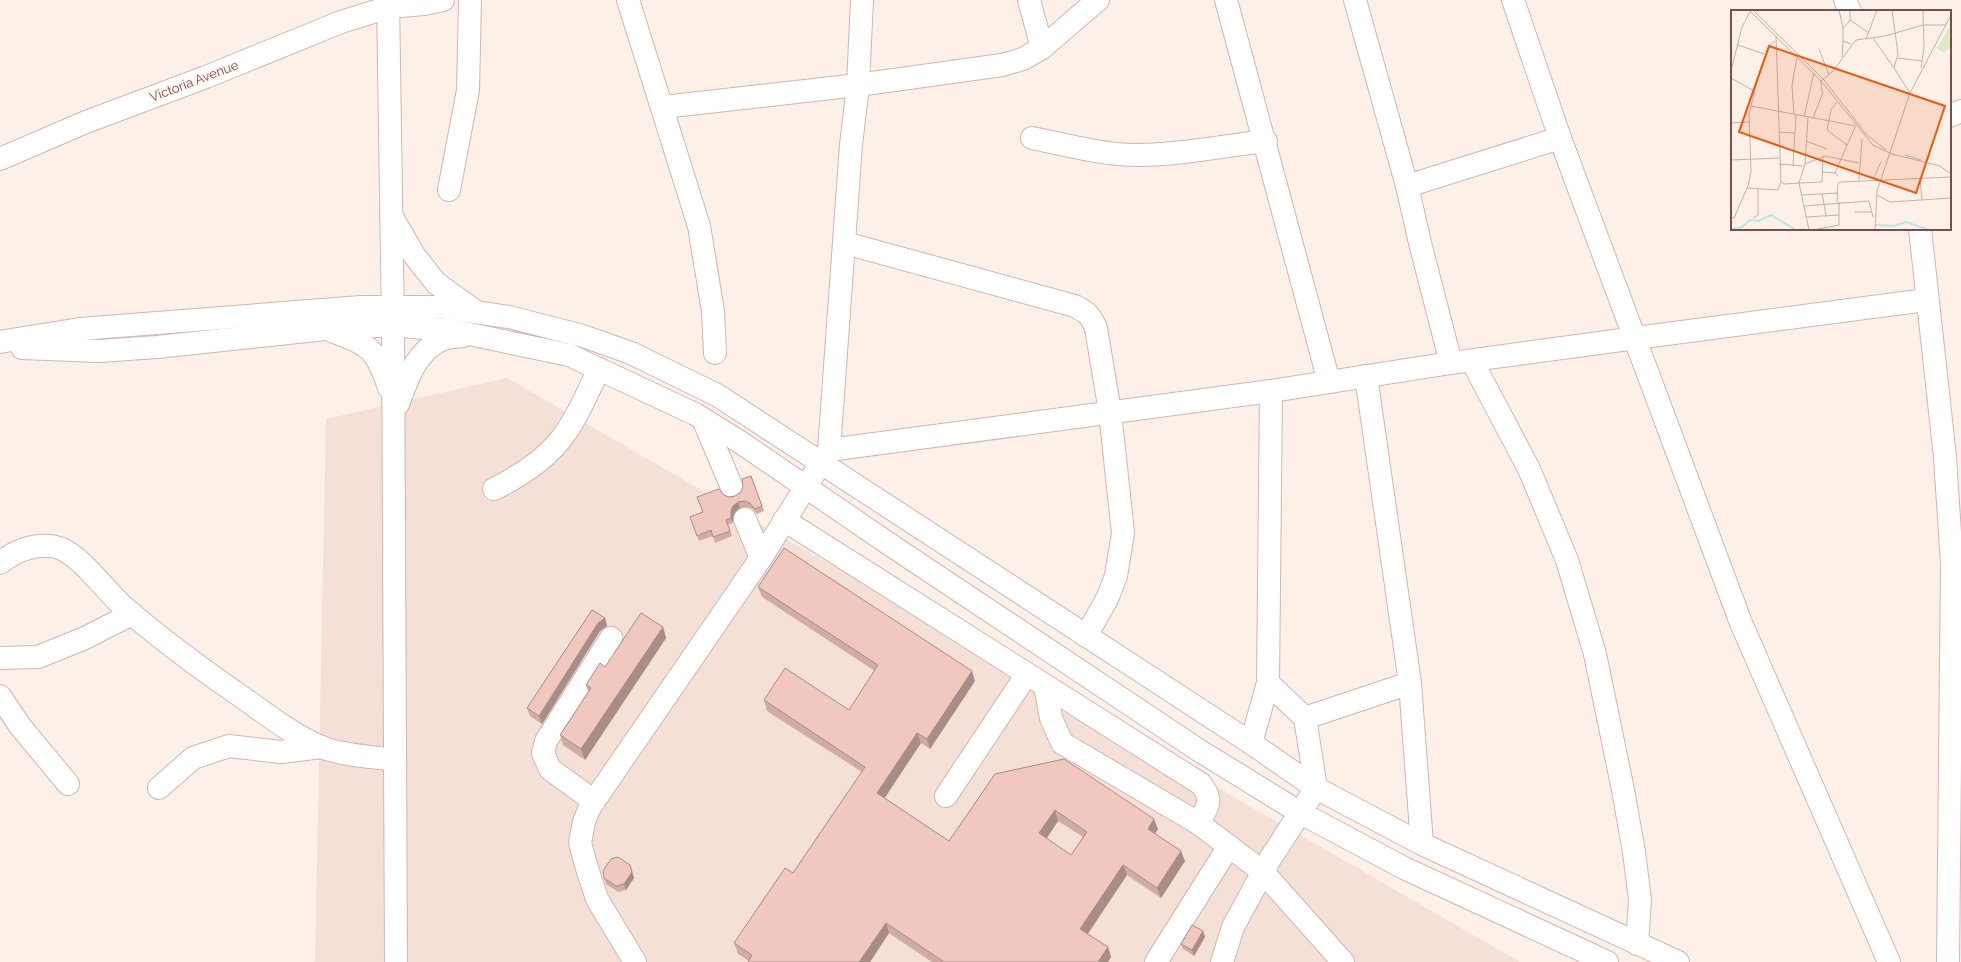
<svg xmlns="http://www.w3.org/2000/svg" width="1961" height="962" font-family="Raleway,sans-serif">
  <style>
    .residential { fill: #f4e0d6 }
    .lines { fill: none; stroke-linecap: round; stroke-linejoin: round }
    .minor-casing { stroke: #d0b7b0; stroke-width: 24 }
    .minor { stroke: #fff; stroke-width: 22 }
    .wall { fill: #cfaca5; fill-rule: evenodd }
    .shaded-wall { fill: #a98c86 }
    .building { fill: #f1c8c0; stroke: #a98c86; fill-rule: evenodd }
    .labels { text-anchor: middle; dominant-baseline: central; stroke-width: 4; stroke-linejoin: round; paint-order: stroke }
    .street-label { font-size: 13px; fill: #76514c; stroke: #fff4ef }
    .inset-river { fill: none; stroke: #bce6e2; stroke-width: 2 }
    .inset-road { fill: none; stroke: #c6b0aa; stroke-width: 1 }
    .view { fill: #e8590c; fill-opacity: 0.15; stroke: #e8590c; stroke-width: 2 }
    .inset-edge { fill: none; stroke: #76514c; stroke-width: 2 }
  </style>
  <rect width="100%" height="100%" fill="#fcf0e8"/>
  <polygon class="residential" points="507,378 1520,962 315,962 326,419"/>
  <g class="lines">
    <g class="minor-casing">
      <g id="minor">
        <polyline points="388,0 393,325 396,962"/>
        <polyline points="628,0 699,226 713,311 715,353"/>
        <polyline points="1029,0 1042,48"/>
        <polyline points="1226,0 1329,382"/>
        <polyline points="1355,0 1407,186 1421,247 1451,363"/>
        <polyline points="1513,0 1560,138 1741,623 1889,962"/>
        <polyline points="1845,0 1850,11"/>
        <polyline points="663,107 858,85 1002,65 1023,59 1042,48 1098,0"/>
        <polyline points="1950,116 1961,111"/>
        <path d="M1032,138C1067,145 1102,155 1138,155C1180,155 1223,146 1266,141"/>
        <polyline points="0,159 86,122 206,77 341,22 389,7 424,4 443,0"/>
        <polyline points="1407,186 1560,138"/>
        <polyline points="449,190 468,90 470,0"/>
        <polyline points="391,215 414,255 436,283 475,311"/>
        <polyline points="1920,229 1945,457 1952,564 1948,962"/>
        <path d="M845,243L1075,306C1088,313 1090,315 1096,328L1110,412L1123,533L1116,576L1107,599L1086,636"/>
        <path d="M334,332C370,344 377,351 389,388"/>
        <polyline points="0,342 80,329 361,307 440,307 509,317 583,336 631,353 717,395 1251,743 1316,788 1422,844 1678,962"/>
        <polyline points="22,348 99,351 157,347 326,329 393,325 455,331 569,355 695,414 740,442 895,548 1200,751 1299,812 1404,868 1607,962"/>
        <polyline points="1472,361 1529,469 1567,560 1595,654 1623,790 1634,852 1640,900 1637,944"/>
        <polyline points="1366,376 1410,683 1422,844"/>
        <path d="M398,404C408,378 415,353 441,340C448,337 456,337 463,336"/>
        <polyline points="703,419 733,490"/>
        <polyline points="829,450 851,145 858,85 862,0"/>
        <path d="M494,489C520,476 547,459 564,435C579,415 588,391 599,369"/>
        <polyline points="745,519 761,558"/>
        <path d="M784,520L1201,784C1214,801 1208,806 1198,823"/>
        <path d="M0,563C17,549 41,541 62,549C84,559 107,593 126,609C162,640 200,668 239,695C265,713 291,734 321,747C340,755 374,757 395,760"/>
        <polyline points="0,658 38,657 85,638 132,614"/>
        <polyline points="1045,686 1051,718 1062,743 1198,823 1263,872 1343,962"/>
        <polyline points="0,696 20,726 68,784"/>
        <polyline points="1305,718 1410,683"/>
        <polyline points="1251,743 1268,683 1271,391"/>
        <polyline points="159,788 193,758 229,746 281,752 322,747"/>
        <polyline points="946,796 1027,674"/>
        <polyline points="594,801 550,769 543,753 546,741 611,638"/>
        <polyline points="635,962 597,899 586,865 580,843 584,822 590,807 761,558 829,450 1271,391 1451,363 1636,338 1926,300"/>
        <polyline points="1156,962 1229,846"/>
        <polyline points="1222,962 1233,927 1270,859 1316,788 1305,718 1268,683"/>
      </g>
    </g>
    <use href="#minor" class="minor"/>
  </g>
  <g class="wall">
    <polygon points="751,476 764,511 757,514 753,509 747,507 740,508 735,512 733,517 733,523 728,525 732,536 715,543 713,536 699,541 690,517 703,512 724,495 729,497 735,496 741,492"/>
    <path d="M758,587L975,681L930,749L921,743L885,798L949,841L995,774L1158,829L1155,834L1185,861L1161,898L1127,875L1088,934L1108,947L1111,957L1108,962H932L889,933L870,962H748L749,961L738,954L734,943L793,873L862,772L767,711L764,700L849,710L875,671L762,597ZM1058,821L1083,837L1071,855L1046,838Z"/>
    <polygon points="605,618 607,626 600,631 542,724 530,716 527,708"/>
    <polygon points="663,627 666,638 585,760 563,745 560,735 588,692 586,685 605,667"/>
    <polygon points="630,865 634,878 626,890 618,892 606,884 604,878"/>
    <polygon points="1203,931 1205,937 1194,956 1183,949 1181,944"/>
  </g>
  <g class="shaded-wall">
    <polygon points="738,502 740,508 735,512 733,517 733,523 731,518 731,511 733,506"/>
    <polygon points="605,618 607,626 600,631 542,724 539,716 598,623"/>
    <polygon points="663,627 666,638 585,760 581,749"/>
    <polygon points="972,671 975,681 930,749 927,739"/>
    <polygon points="917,733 921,743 881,803 877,793"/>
    <polygon points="1055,810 1058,821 1043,844 1039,833"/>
    <polygon points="1154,819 1158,829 1151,839 1148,829"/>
    <polygon points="1181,851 1185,861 1161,898 1157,888"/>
    <polygon points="630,865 634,878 626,890 624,884"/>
    <polygon points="1123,865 1127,875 1084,939 1080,929"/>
    <polygon points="886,923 889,933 870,962 859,962"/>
    <polygon points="1203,931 1205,937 1194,956 1192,950"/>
    <polygon points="1108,947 1111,957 1108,962 1098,962"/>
  </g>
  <g class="building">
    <polygon points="751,476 762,506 755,509 751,504 745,501 738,502 733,506 731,511 731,518 726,520 730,531 713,537 711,530 697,536 690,517 703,512 697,497 719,489 724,495 729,497 735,496 741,492 743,486 742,479"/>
    <path d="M784,548L972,671L927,739L917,733L877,793L949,841L995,774L1064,759L1154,819L1148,829L1181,851L1157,888L1123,865L1080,929L1108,947L1098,962H944L886,923L859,962H748L752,955L734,943L785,868L793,873L865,767L764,700L785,668L849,710L878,665L758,587ZM1055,810L1087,832L1071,855L1039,833Z"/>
    <polygon points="592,610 605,618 598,623 539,716 527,708"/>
    <polygon points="641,613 663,627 581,749 560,735 591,688 586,685 600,663 605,667"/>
    <polygon points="618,857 630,865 632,872 624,884 616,886 604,878 603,871 611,859"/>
    <polygon points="1192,925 1203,931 1192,950 1181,944"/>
  </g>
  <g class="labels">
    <g class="street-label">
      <text transform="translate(194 81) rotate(-21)">Victoria Avenue</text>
    </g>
  </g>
  <g transform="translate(1731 10)">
    <rect width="220" height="220" fill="#fcf0e8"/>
    <path d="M220,14V36L213,43L206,38Z" fill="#ddeac6"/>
    <path class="inset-river" d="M145,215L163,216L175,212L198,220M0,219L11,217L19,210L28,211L40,205L65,220"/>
    <path class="inset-road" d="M18,0L90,71L142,135L161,144L209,156L220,164M22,0L93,70L135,124L155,140M108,0L112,18M119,0V10L112,18V31L120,34M161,0L167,44L163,58L179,83M119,10L138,23M45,26L50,172L54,174L68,173L78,220M142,28L163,58M135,29L146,0M7,35L36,45M88,39L98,65M111,47L112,31M167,48L191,51M190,58L193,38L192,0M0,61L11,17L19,2M0,68L23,81M91,82L90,71L102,61L125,30L154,26L192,15H214M106,92L100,100L96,120L116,135M20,96L125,116M63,105L61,75L66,47M73,107L83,63M77,107L74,154L68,173L91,172L92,146M82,108L92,82M0,113L18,112M48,122L63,123M75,131L96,139M174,145L190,150M0,150L48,148M48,154L72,156M74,154L94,146L128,153M62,155L65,105M91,162L104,163L107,166M104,163L124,117M142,169L150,152M189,169L191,190M128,170L131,129M16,178L47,180L50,172M91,183L95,206M70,185L107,183M146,185L159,192L220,188M106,192L107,173L110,172L220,167M73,196L138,191L142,207M124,202H141M0,207L3,208L17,176L20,162L18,104L26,72L39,35L44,31M75,207L108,205M22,208L27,205V179M82,220L108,215V192M144,220L146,181L179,83L220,5"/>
    <path class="view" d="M38,36L214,96L185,183L8,122Z"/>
    <rect width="220" height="220" class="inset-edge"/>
  </g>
</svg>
